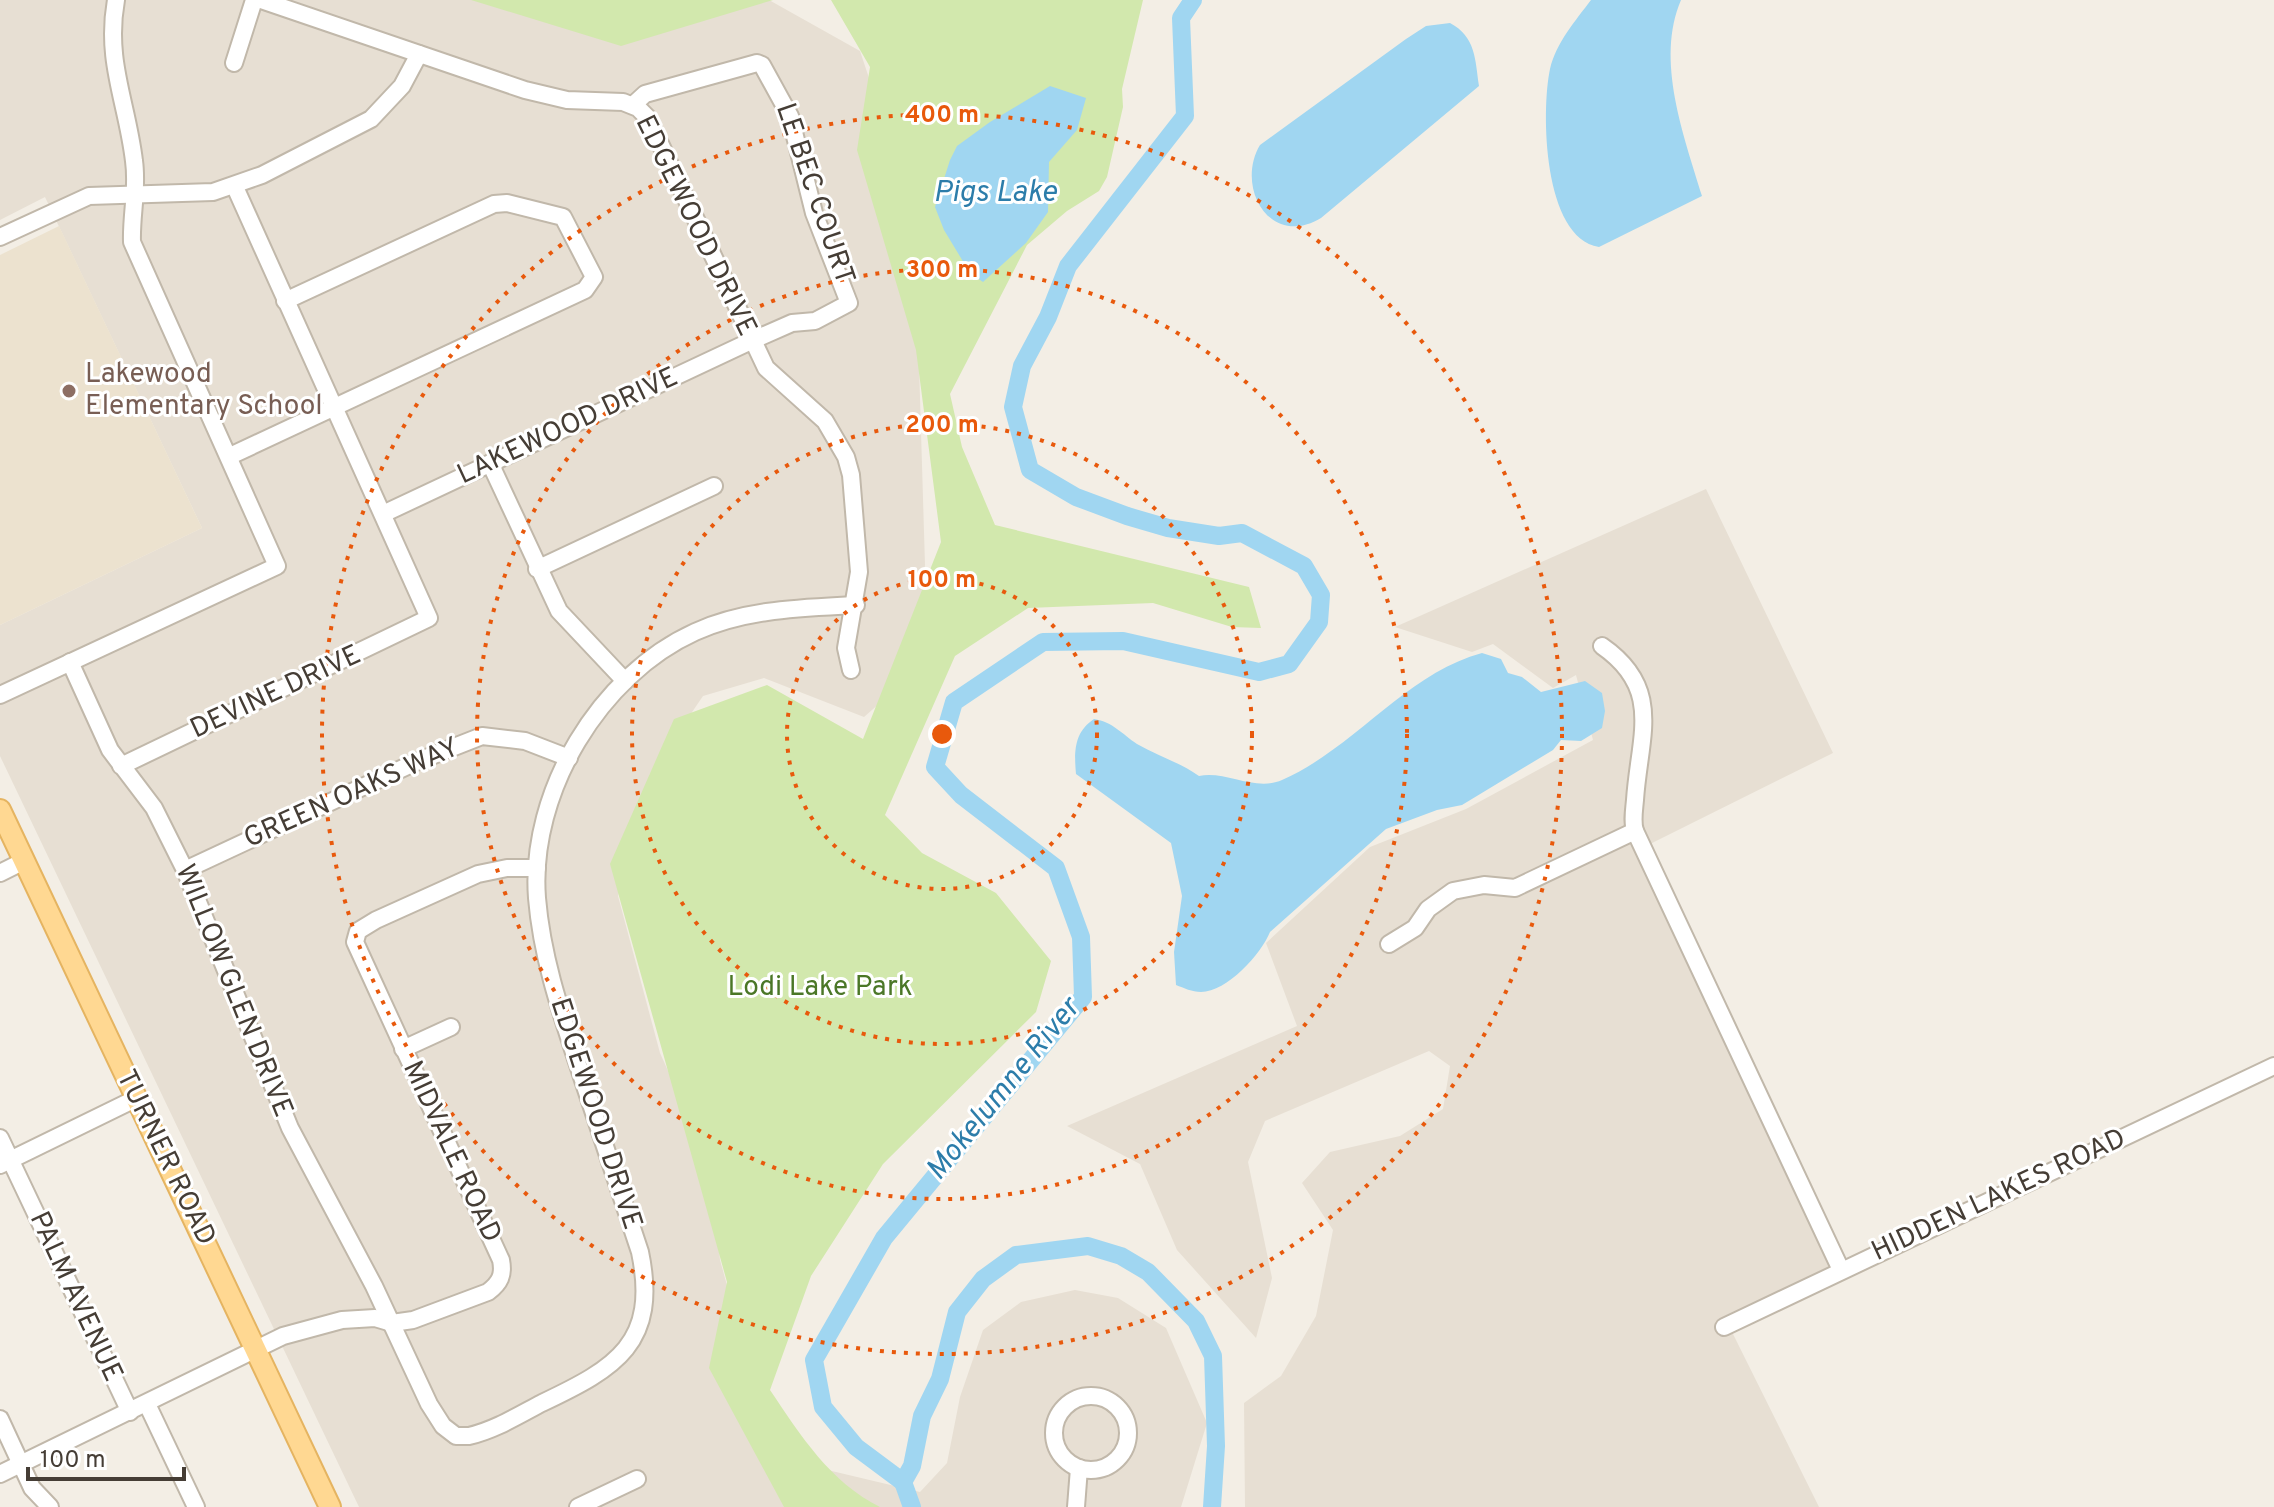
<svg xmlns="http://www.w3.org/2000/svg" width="2274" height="1507" font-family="Overpass,sans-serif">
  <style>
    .residential { fill: #e7dfd3 }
    .education { fill: #ece2cf }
    .green { fill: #d2e8ad }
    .water { fill: #a0d6f1 }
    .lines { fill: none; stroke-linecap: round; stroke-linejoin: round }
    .river { stroke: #a0d6f1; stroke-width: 18 }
    .minor-casing { stroke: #c1b8aa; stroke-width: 20 }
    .major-casing { stroke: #e5b461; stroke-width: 24 }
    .minor { stroke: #fff; stroke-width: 16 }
    .major { stroke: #ffd892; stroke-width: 20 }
    .ring { fill: none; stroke: #e8590c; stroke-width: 4; stroke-dasharray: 4 8 }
    .education-dot { fill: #8d6e63; stroke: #fff; stroke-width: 3 }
    .labels { text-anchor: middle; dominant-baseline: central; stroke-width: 6; stroke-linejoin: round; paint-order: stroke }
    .street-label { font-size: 28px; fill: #453d35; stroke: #fff }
    .education-label { font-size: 28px; fill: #785e54; stroke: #fff; text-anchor: start }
    .park-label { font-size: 28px; fill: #4b7727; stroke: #fff }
    .water-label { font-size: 30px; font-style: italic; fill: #2c7daa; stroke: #fff }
    .centre { fill: #e8590c; stroke: #fff; stroke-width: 4 }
    .ring-label { font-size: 24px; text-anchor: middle; font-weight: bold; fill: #e8590c; stroke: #fff; stroke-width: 6; stroke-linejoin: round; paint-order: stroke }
  </style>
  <rect width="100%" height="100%" fill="#f3eee5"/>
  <g class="residential">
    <polygon points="0,0 769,0 860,51 892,147 919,365 925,565 914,673 864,717 764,678 703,696 650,774 618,896 660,1053 709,1162 720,1260 758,1398 815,1467 920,1492 947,1463 960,1397 983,1330 1021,1302 1075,1290 1118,1298 1166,1328 1207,1423 1181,1507 359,1507 0,756 0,625 202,528 45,197 0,220"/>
    <polygon points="1706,489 1833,753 1636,851 1834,1266 1732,1332 1819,1507 1245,1507 1244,1403 1281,1376 1316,1316 1333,1230 1302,1183 1330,1152 1400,1136 1443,1109 1450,1066 1429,1051 1265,1121 1248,1162 1272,1278 1256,1338 1177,1250 1140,1164 1067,1126 1297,1026 1266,943 1370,847 1466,809 1593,740 1576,675 1553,688 1493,644 1472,652 1395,627"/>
  </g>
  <polygon class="education" points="59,226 202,528 0,625 0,255"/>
  <g class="green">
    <polygon points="471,0 773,0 621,46"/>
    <path d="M831,0H1143L1122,89L1123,107L1107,177L1099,191L1067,211L1027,245L950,394L962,447L995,525L1249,587L1261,628L1232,627L1153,603L1028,608L955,656L885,815L922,853L996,893L1051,961L1036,1012L883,1164L811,1276L770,1390C801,1436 830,1482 880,1507H784L709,1368L727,1282L610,864L674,719L767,685L863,739L941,542L916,350L857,150L870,67Z"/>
  </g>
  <g class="water">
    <path d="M1591,0H1681C1655,60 1684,136 1702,196L1599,247C1543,238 1541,111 1550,69C1556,43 1576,20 1591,0Z"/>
    <path d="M1450,23C1476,37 1475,59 1479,86L1321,218C1270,249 1235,187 1260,145L1406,39L1426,26Z"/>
    <polygon points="1050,86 1086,98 1077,130 1049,162 1048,212 1026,243 983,282 970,273 944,230 935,207 950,160 957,146 990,122"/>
    <path d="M1482,653L1501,659L1508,673L1522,677L1541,692L1585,681L1602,693L1605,711L1602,728L1581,741L1561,740L1553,750L1462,805L1437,810L1386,829L1270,932C1261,954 1227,992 1201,992C1192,992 1184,988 1176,985L1174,952L1182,896L1171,843L1076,774C1074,752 1074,732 1094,719C1113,722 1122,734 1137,744C1158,756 1179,762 1199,776C1225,770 1255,792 1282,780C1355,748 1405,674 1482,653Z"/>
  </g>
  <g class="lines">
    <g class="river">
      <polyline points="1193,0 1181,18 1185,116 1068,266 1048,317 1022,366 1013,407 1030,470 1076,497 1127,516 1168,528 1219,536 1242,533 1304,566 1321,595 1319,622 1289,664 1259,672 1123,641 1043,642 954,702 935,767 961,795 1056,868 1081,937 1083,997 884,1238 814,1360 823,1407 856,1447 903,1482 912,1466 922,1416 940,1379 957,1312 983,1279 1016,1255 1088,1246 1121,1256 1148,1272 1196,1321 1213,1356 1216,1446 1212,1507"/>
      <polyline points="903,1482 912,1507"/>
    </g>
    <g class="minor-casing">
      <g id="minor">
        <polyline points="261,0 525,90 567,100 623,102 638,108 648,118 766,368 825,421 846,457 851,475 859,572 846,648 851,670"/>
        <polyline points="234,63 254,0"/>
        <polyline points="0,237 89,196 213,192 262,175 371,119 402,86 419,54"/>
        <polyline points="230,456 585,290 594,277 563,217 507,203 494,204 285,301"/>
        <polyline points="490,463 559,611 625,681"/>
        <polyline points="385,513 751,341 792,323 815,321 849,303 814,213 790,116 762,65 757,63 645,94 633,105"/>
        <polyline points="537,569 714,486"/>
        <path d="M1602,646C1664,689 1639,737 1635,800C1634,811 1632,822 1635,831L1841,1270"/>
        <path d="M70,662L110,750L154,808L185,870L290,1128L374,1286L429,1404L443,1426L456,1436H469C495,1430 519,1415 542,1403C616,1368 659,1343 640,1252C620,1192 600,1133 581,1074C562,1016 542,959 537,898C529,792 600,675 695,632C745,609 802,608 856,605"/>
        <path d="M0,695L277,566L132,242C131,215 138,189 134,161C127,102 105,61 116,0"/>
        <polyline points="121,766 429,618 235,187"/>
        <polyline points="185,870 416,762 482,736 525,741 569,758"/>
        <polyline points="0,873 24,861"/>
        <polyline points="1389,944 1415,928 1428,909 1453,891 1484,885 1515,888 1635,831"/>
        <polyline points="403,1049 451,1027"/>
        <polyline points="0,1138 130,1412"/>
        <polyline points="0,1165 137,1098"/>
        <polyline points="1724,1327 2274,1066"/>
        <circle cx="1091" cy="1433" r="37"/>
        <polyline points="147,1404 196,1507"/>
        <polyline points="0,1419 32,1488 50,1507"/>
        <path d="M0,1474L283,1336L342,1320L375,1318L392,1323L413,1320L488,1292C500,1283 504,1275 501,1260L355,942L358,931L376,920L478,874L507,868H537"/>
        <polyline points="578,1507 637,1479"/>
        <polyline points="1076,1507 1079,1468"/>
      </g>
    </g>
    <g class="major-casing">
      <polyline id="major" points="0,810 330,1507"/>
    </g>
    <use href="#minor" class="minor"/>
    <use href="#major" class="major"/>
  </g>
  <g class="ring">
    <circle cx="942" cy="734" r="155"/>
    <circle cx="942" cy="734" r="310"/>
    <circle cx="942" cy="734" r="465"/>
    <circle cx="942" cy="734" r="620"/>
  </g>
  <circle class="education-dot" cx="69" cy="391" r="8"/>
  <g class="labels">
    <g class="street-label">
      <text transform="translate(814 194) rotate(71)">LE BEC COURT</text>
      <text transform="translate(695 226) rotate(64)">EDGEWOOD DRIVE</text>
      <text transform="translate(568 427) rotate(-25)">LAKEWOOD DRIVE</text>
      <text transform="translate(276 693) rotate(-25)">DEVINE DRIVE</text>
      <text transform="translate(352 794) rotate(-24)">GREEN OAKS WAY</text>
      <text transform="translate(233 991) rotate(68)">WILLOW GLEN DRIVE</text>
      <text transform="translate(595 1114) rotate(72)">EDGEWOOD DRIVE</text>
      <text transform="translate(451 1152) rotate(65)">MIDVALE ROAD</text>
      <text transform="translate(165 1158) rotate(64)">TURNER ROAD</text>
      <text transform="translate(1999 1196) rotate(-25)">HIDDEN LAKES ROAD</text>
      <text transform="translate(75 1297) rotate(65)">PALM AVENUE</text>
    </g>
    <g class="education-label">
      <text x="85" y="375">Lakewood<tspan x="85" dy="32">Elementary School</tspan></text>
    </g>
    <g class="park-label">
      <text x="820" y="988">Lodi Lake Park</text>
    </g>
    <g class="water-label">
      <text x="995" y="193">Pigs Lake</text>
      <text transform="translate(1004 1090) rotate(-51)">Mokelumne River</text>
    </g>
  </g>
  <circle cx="942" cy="734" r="12" class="centre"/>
  <g class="ring-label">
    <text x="942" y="122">400 m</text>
    <text x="942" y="277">300 m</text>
    <text x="942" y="432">200 m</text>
    <text x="942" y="587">100 m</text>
  </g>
  <path d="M28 1467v12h156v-12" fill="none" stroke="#453d35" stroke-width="4"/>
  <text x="40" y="1467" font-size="24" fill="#453d35" stroke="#ffffff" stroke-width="6" paint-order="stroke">100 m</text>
</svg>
